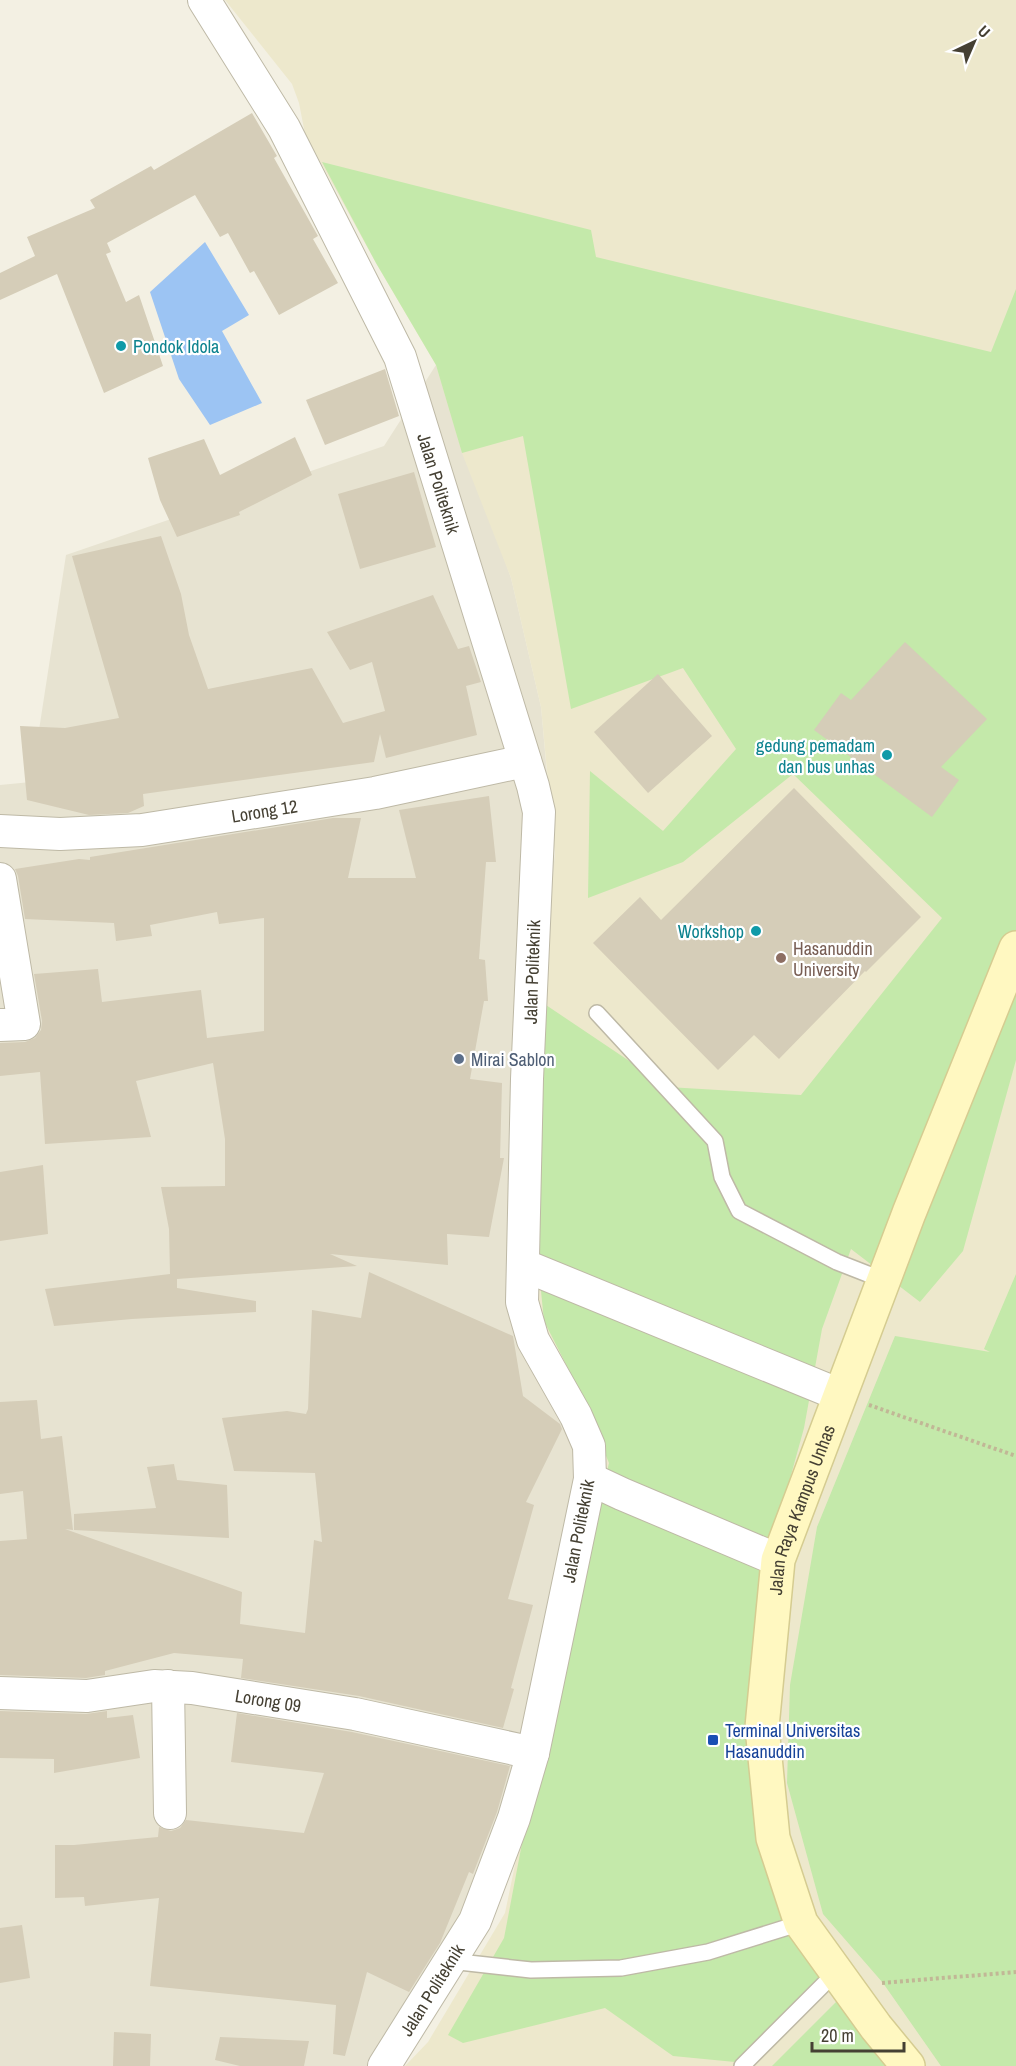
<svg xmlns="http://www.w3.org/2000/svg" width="1016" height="2066" font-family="'Archivo Narrow',sans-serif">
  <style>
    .residential { fill: #e7e3d1 }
    .education { fill: #ede8cc }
    .green { fill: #c4e9aa }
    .water { fill: #9cc4f3 }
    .building { fill: #d5cdb8 }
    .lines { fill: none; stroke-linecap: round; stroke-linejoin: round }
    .lane-casing { stroke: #beb9a6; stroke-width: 18 }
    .street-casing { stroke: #beb9a6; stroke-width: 34 }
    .secondary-casing { stroke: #d5cc91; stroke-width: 36 }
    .path { stroke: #c1b796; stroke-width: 4; stroke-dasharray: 3 3; stroke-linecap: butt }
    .lane { stroke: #fff; stroke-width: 15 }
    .street { stroke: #fff; stroke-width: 32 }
    .secondary { stroke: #fff8c1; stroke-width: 33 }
    .culture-dot { fill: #0f9aa8; stroke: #fff; stroke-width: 2 }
    .education-dot { fill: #8d6e63; stroke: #fff; stroke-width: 2 }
    .service-dot { fill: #5c6f8a; stroke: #fff; stroke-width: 2 }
    .transit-dot { fill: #1a4fb4; stroke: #fff; stroke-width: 2 }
    .labels { text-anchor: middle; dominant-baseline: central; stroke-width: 4.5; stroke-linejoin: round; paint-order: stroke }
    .culture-label { font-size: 18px; fill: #0d838f; stroke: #fff; text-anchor: end }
    .street-label { font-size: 18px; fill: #454033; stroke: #fff }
    .education-label { font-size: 18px; fill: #785e54; stroke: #fff; text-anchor: start }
    .service-label { font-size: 18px; fill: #4e5e75; stroke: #fff; text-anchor: start }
    .transit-label { font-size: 18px; fill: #164399; stroke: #fff; text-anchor: start }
  </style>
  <rect width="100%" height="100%" fill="#f3f0e3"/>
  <polygon class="residential" points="436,365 511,578 541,707 609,1463 538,1759 393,2066 0,2066 0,785 31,782 66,555 384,446"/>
  <polygon class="education" points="225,0 1016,0 1016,2066 405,2066 428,2042 505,1913 536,1764 601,1469 541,1328 532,1270 535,1060 555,856 541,707 511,578 462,453 436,365 376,263 305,134 299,103 292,84"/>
  <g class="green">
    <polygon points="322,162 591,230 596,257 991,352 1016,289 1016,1060 963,1251 920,1302 851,1249 822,1329 804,1428 766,1566 762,1808 826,1970 735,2062 673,2056 605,2008 463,2043 448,2035 504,1938 538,1759 609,1463 577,1386 544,1321 533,1211 543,1003 668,1087 801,1095 942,918 793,774 683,862 588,898 590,771 663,831 736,749 683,668 571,709 523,436 462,453 436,365 376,263"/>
    <polygon points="1016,1274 1016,2066 941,2066 883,1983 823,1914 787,1783 790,1685 817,1527 895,1336 990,1352 984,1349"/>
    <polygon points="842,1996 895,2066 772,2066"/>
  </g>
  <polygon class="water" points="205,242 249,315 222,331 262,403 210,425 179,379 150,292"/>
  <g class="building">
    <polygon points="252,113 277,156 274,158 318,236 313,239 338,283 279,315 254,271 250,273 228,233 220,237 195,195 107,243 111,252 106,254 126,302 139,295 163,366 104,393 57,274 0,300 0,273 35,256 27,237 95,208 90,200 151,166 154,170"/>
    <polygon points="385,369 399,416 325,445 306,400"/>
    <polygon points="295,437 312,475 239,512 240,515 177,537 160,500 148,458 204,439 220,475"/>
    <polygon points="414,472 436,547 360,569 338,494"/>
    <polygon points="161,536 181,594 189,635 208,689 312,668 343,723 385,711 372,662 350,670 327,632 433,595 458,649 469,646 481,682 466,686 477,735 386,758 380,734 374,762 143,794 144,806 128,813 89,815 27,800 20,726 65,728 119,718 72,556"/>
    <polygon points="905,642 987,719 941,767 959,780 932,817 814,730 841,693 851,700"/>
    <polygon points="658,674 712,736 648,793 594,732"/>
    <polygon points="794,788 921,917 866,972 865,971 779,1059 754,1035 718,1070 593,943 640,897 661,920"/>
    <polygon points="489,796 496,862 486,862 479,959 485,960 488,1001 484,1001 470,1079 502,1083 500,1158 504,1158 489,1237 447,1234 448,1265 330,1254 357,1266 177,1279 177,1288 256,1301 256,1312 132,1319 54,1326 45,1289 170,1274 169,1229 161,1187 225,1186 225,1139 213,1063 136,1081 151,1137 45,1144 40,1072 0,1076 0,1043 25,1042 35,1038 41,1030 42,1021 34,974 98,969 102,1002 201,990 207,1038 264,1031 264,918 219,924 217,912 150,925 152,936 116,941 114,923 25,919 18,876 15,869 79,859 90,860 90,857 333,818 361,818 348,878 416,878 399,810"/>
    <polygon points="43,1165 48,1234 0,1241 0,1172"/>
    <polygon points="369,1272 513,1336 523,1396 560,1424 562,1429 526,1502 534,1505 508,1599 533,1605 511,1688 514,1689 503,1728 359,1696 241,1678 243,1659 174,1653 105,1671 105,1675 86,1678 0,1675 0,1541 27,1539 23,1491 0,1494 0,1402 37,1400 41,1439 62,1436 73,1530 65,1529 242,1592 240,1624 305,1633 314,1540 322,1542 315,1473 234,1471 222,1418 287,1411 306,1414 308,1409 312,1310 361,1318"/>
    <polygon points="174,1464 177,1480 227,1485 229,1538 74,1530 74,1514 156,1508 147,1467"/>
    <polygon points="0,1711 86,1714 107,1711 107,1718 133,1715 140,1758 54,1773 54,1759 0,1758"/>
    <polygon points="237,1713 352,1732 510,1766 497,1812 473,1874 469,1872 440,1943 409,1992 367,1972 345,2056 333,2054 336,2005 150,1986 159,1898 85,1906 84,1897 55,1898 55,1845 74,1845 158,1837 159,1827 171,1831 180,1828 186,1820 304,1833 324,1773 231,1762"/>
    <polygon points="22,1925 30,1978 0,1983 0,1928"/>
    <polygon points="114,2032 151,2034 150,2066 113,2066"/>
    <polygon points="220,2037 309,2041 304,2066 240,2066 215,2060"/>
  </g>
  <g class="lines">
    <g class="lane-casing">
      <g id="lane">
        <polyline points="597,1013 715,1141 722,1177 739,1211 837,1262 883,1280"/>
        <polyline points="450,1961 531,1970 621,1968 708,1952 801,1923"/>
        <polyline points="742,2066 836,1972"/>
      </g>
    </g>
    <g class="street-casing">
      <g id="street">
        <path id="s1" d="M204,0L284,128L400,357L533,786L539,812L527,1079L522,1302L533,1340L576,1416L589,1446L590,1479L533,1753L514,1818L475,1921L384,2066"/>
        <path id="s2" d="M0,831L60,834L142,830L375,793L525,761"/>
        <polyline points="0,879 24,1024 0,1025"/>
        <polyline points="523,1265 840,1395"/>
        <polyline points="590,1479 622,1494 778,1560"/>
        <polyline points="168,1686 170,1813"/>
        <path id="s3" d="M0,1693L87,1696L154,1686L192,1688L355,1714L533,1753"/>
      </g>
    </g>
    <g class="secondary-casing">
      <g id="secondary">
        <path id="s4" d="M908,2066L876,2027L801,1923L773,1838L762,1727L778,1560L909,1213L1016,948"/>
      </g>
    </g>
    <g class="path">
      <polyline points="869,1405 1016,1456"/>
      <polyline points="882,1983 1016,1972"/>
    </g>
    <use href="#lane" class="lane"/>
    <use href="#street" class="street"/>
    <use href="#secondary" class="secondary"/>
  </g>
  <g class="culture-dot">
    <circle cx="121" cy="346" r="6"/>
    <circle cx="887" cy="755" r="6"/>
    <circle cx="756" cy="931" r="6"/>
  </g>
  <circle class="education-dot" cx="781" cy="958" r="6"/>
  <circle class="service-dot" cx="459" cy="1059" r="6"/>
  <rect class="transit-dot" x="707" y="1734" width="12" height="12" rx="3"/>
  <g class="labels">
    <g class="culture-label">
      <text x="133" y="346" text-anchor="start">Pondok Idola</text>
      <text x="875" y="745">gedung pemadam<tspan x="875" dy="21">dan bus unhas</tspan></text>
      <text x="744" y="931">Workshop</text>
    </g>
    <g class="street-label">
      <text stroke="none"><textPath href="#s1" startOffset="540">Jalan Politeknik</textPath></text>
      <text stroke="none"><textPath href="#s2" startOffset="266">Lorong 12</textPath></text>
      <text transform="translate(532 972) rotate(-88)">Jalan Politeknik</text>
      <text stroke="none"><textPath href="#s4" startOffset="602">Jalan Raya Kampus Unhas</textPath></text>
      <text transform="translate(578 1531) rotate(-79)">Jalan Politeknik</text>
      <text stroke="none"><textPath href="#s3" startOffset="270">Lorong 09</textPath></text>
      <text transform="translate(432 1990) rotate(-58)">Jalan Politeknik</text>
    </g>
    <g class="education-label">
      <text x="793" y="948">Hasanuddin<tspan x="793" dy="21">University</tspan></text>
    </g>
    <g class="service-label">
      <text x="471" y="1059">Mirai Sablon</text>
    </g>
    <g class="transit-label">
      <text x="725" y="1730">Terminal Universitas<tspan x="725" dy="21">Hasanuddin</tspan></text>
    </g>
  </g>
  <g transform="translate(974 42) rotate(44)" stroke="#ffffff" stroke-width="4.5" paint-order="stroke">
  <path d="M0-4.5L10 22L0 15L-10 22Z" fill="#454033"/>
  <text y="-9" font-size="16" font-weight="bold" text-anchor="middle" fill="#454033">U</text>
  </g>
  <path d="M812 2042v9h92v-9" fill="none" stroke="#454033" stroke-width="3"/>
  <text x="821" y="2042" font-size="18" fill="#454033" stroke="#ffffff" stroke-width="4.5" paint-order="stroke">20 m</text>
</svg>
